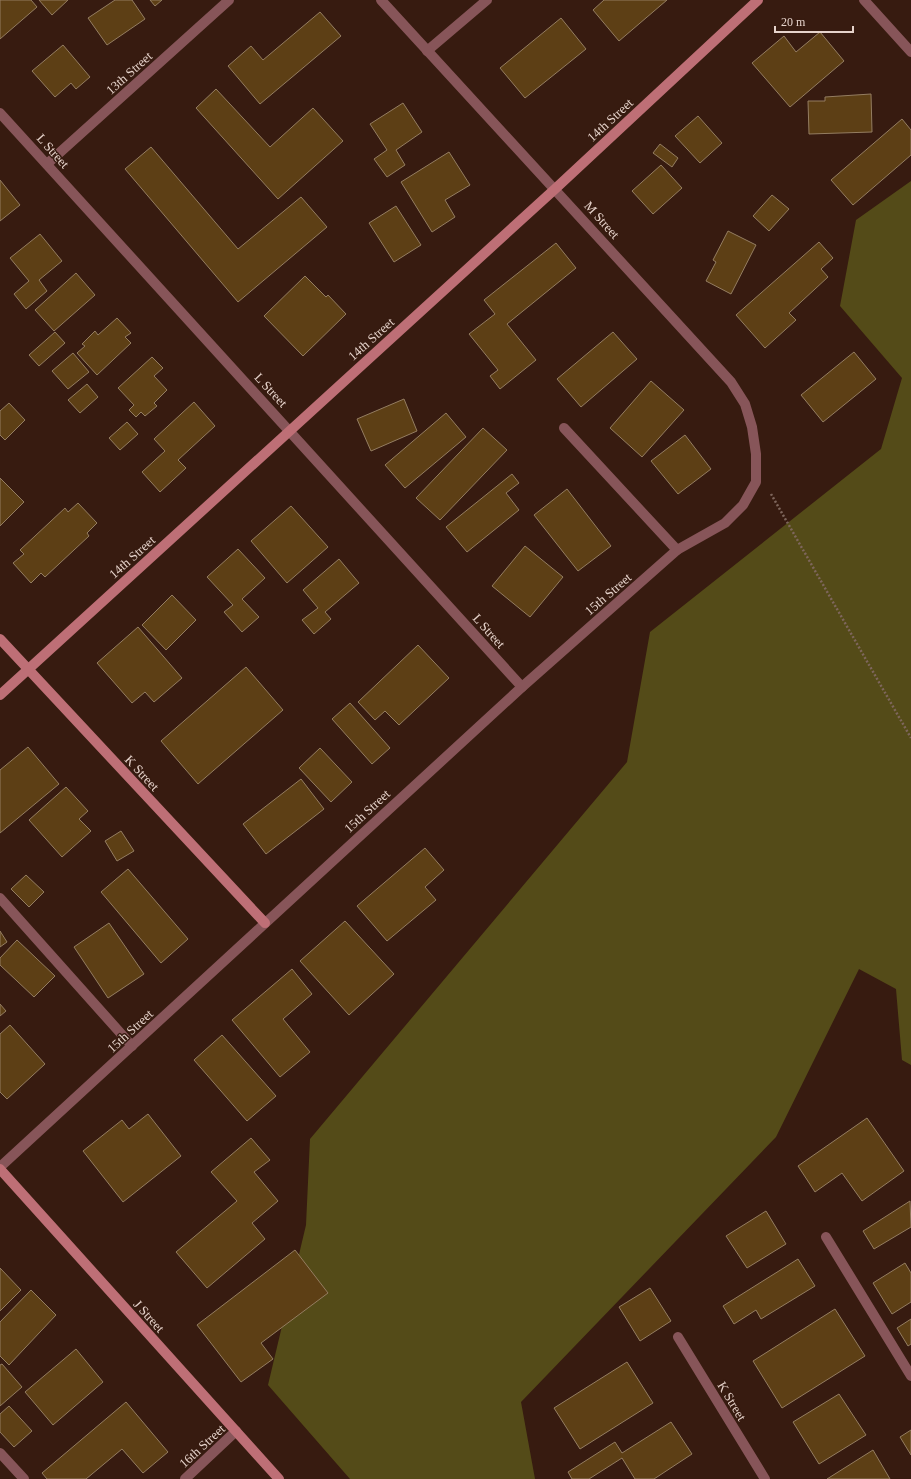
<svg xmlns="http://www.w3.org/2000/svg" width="911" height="1479" font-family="Georgia,serif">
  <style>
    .green { fill: #544b18 }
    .building { fill: #5d3f15; stroke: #947d61 }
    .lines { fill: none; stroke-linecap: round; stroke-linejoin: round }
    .path { stroke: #7e665c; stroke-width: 2.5; stroke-dasharray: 2 2; stroke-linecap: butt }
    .lane { stroke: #875559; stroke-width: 10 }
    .street { stroke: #875559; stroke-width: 10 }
    .secondary { stroke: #be6f76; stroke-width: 10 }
    .labels { text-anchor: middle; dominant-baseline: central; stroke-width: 3; stroke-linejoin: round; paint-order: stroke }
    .street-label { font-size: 13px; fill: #e6d3cb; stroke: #371b10 }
  </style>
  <rect width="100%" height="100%" fill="#371b10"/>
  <polygon class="green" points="911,181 911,1065 902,1060 896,989 859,969 776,1137 521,1402 535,1479 350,1479 268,1385 306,1225 310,1139 627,762 650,632 881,449 902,378 840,306 856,220"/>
  <g class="building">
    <polygon points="0,0 31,0 37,7 0,39"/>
    <polygon points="39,0 68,0 52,15"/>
    <polygon points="115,0 132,0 145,19 107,45 88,18"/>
    <polygon points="150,0 162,0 155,6"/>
    <polygon points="604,0 667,0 619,41 593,10"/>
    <polygon points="320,12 341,36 260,104 228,66 251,46 263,60"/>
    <polygon points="561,18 586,49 525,98 500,68"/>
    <polygon points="820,32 844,61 790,107 752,63 784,36 796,52"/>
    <polygon points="63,45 90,77 76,89 71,83 55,97 32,71"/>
    <polygon points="216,89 270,147 313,108 343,141 278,199 196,108"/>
    <polygon points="871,94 872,132 809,134 808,101 825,101 825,97"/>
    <polygon points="403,103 422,132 396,150 405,165 387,177 374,159 387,150 370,124"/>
    <polygon points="698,116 722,143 700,163 675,136"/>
    <polygon points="902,119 911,130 911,155 853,205 831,180"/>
    <polygon points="660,144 678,158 672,167 653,153"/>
    <polygon points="151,147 238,249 301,197 327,227 238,302 125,169"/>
    <polygon points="449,152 470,185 445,200 455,217 432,232 401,182"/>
    <polygon points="661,165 682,188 653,214 632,191"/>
    <polygon points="0,180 20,205 0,221"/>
    <polygon points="772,195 789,209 769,231 753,216"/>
    <polygon points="396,206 421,245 394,262 369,223"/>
    <polygon points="728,231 756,245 731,294 706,281 716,262 713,260"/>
    <polygon points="40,234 62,261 39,280 47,291 26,309 14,294 29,281 10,258"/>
    <polygon points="819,242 833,258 821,269 828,277 789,313 796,320 765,348 736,315"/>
    <polygon points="556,243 576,268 507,324 536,360 500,389 490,376 498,370 469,334 495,314 484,300"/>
    <polygon points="76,273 95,295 54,331 35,310"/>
    <polygon points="305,276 326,297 328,295 346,314 303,356 264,316"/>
    <polygon points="117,318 131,333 125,337 131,343 97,375 77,353 85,346 82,344 95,331 98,335"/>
    <polygon points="55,332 65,343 39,366 29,355"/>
    <polygon points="613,332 637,359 581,407 557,379"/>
    <polygon points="854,352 876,379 823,422 801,395"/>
    <polygon points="73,353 89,372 68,389 52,371"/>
    <polygon points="152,357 163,368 154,376 167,390 154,403 157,406 145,416 141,412 136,417 129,410 134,405 118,388"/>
    <polygon points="651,381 684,410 642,457 610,428"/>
    <polygon points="87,384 98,397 80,413 68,400"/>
    <polygon points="404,399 417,431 371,451 357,419"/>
    <polygon points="194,402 215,426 178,460 186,468 160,492 142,472 165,451 154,439"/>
    <polygon points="9,403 25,420 5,440 0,435 0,411"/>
    <polygon points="446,413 466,437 405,488 385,465"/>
    <polygon points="127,422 138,434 120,450 109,438"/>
    <polygon points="483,428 507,450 440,520 416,498"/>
    <polygon points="685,435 711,469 678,494 651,461"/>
    <polygon points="512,474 519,483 506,493 519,510 467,552 446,527"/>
    <polygon points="0,478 24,502 0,526"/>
    <polygon points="567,489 611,546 578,571 534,515"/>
    <polygon points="78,503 97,523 87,533 89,536 45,577 41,573 31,583 13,563 24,554 20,550 65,508 68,512"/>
    <polygon points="291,506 328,547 287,583 251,541"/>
    <polygon points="525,546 563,577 530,617 492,586"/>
    <polygon points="238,549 265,578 242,599 259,617 242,632 224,612 233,605 207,577"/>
    <polygon points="339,559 359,583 325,612 331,619 314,634 302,620 318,608 303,590"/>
    <polygon points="172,595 196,620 166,650 142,625"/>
    <polygon points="138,627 182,678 154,702 145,692 132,703 97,663"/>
    <polygon points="418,645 449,678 399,725 385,711 375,720 358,702"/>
    <polygon points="246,667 283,710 198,784 161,741"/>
    <polygon points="350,703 390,748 372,764 332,719"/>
    <polygon points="28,747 59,784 0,833 0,770"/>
    <polygon points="320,748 352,782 331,802 299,768"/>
    <polygon points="301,779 324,809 266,854 243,824"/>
    <polygon points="66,787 88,811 79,819 91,831 62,857 29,820"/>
    <polygon points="121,831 134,851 117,861 105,841"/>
    <polygon points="425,848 444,870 425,887 436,900 387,941 357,906"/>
    <polygon points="128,869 188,939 161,963 101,892"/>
    <polygon points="26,875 44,892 29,907 11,889"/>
    <polygon points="345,921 394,974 349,1015 300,961"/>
    <polygon points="109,923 144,974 108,998 74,947"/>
    <polygon points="0,931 7,942 0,947"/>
    <polygon points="17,940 55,976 34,997 0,965 0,958"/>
    <polygon points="292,969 312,994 283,1019 310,1052 280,1077 232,1020"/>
    <polygon points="0,1004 6,1011 0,1016"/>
    <polygon points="10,1025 45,1064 7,1099 0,1092 0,1034"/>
    <polygon points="222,1035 276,1096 247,1121 194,1060"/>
    <polygon points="148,1114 181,1156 123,1202 83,1151 122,1120 129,1129"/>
    <polygon points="867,1118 904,1171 862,1201 842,1173 815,1192 798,1166"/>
    <polygon points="251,1138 270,1160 254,1172 278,1201 252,1223 265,1239 207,1288 176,1252 237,1201 211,1172"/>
    <polygon points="910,1201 911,1227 874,1249 863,1231"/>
    <polygon points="766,1211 786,1244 747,1268 726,1236"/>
    <polygon points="295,1250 328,1293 261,1343 273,1359 241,1382 197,1325"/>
    <polygon points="798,1259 815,1286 761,1319 756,1310 734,1324 723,1306"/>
    <polygon points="905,1263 911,1273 911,1302 892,1314 873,1283"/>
    <polygon points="0,1268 21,1290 0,1311"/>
    <polygon points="650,1288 671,1321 640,1341 619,1307"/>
    <polygon points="31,1290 56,1315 9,1365 0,1356 0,1322"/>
    <polygon points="835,1309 865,1356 782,1408 753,1361"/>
    <polygon points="911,1319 911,1344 908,1346 897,1328"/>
    <polygon points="76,1349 103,1382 53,1425 25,1392"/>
    <polygon points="627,1362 653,1403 580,1449 554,1408"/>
    <polygon points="2,1364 22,1387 0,1406 0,1365"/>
    <polygon points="839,1394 866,1435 819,1464 793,1422"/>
    <polygon points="126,1402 168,1452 143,1473 122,1449 86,1479 47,1479 42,1473"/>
    <polygon points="9,1406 32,1431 14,1447 0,1432 0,1414"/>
    <polygon points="671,1422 692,1454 654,1479 635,1479 622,1458 589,1479 572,1479 568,1472 615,1442 622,1453"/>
    <polygon points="911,1430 911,1455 900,1437"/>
    <polygon points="873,1450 890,1479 827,1479"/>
  </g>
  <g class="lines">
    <polyline class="path" points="771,494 911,738"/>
    <g class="lane">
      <polyline points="427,51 487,0"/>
      <polyline points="0,898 132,1046"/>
      <polyline points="826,1237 911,1376"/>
      <polyline points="0,1453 24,1479"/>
    </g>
    <g class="street">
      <polyline points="864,0 911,52"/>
      <polyline points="0,113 522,687"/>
      <polyline points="47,164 229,0"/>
      <polyline points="564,428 677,550"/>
      <polyline points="0,1167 522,687 677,550 725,523 743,505 756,482 756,454 752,427 745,404 731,382 381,0"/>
      <polyline points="678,1337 765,1479"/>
      <polyline points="185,1479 236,1431"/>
    </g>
    <g class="secondary">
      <polyline points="0,639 265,923"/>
      <polyline points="0,695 555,189 758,0"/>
      <polyline points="0,1169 279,1479"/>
    </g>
  </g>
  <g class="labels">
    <g class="street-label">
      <text transform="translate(129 73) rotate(-42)">13th Street</text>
      <text transform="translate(610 120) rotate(-43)">14th Street</text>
      <text transform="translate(53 151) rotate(48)">L Street</text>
      <text transform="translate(602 220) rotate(48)">M Street</text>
      <text transform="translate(371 339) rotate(-42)">14th Street</text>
      <text transform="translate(271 390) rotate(47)">L Street</text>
      <text transform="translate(132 557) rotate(-42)">14th Street</text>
      <text transform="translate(608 594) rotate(-41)">15th Street</text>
      <text transform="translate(489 631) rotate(48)">L Street</text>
      <text transform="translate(142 773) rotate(47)">K Street</text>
      <text transform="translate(367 811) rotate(-43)">15th Street</text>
      <text transform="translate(130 1031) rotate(-43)">15th Street</text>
      <text transform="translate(149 1316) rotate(48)">J Street</text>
      <text transform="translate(732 1401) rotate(59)">K Street</text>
      <text transform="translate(202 1446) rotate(-43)">16th Street</text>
    </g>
  </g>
  <path d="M775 26v6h78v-6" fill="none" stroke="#e6d3cb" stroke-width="2"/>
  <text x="781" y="26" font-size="12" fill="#e6d3cb" stroke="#371b10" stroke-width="3" paint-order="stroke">20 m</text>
</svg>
